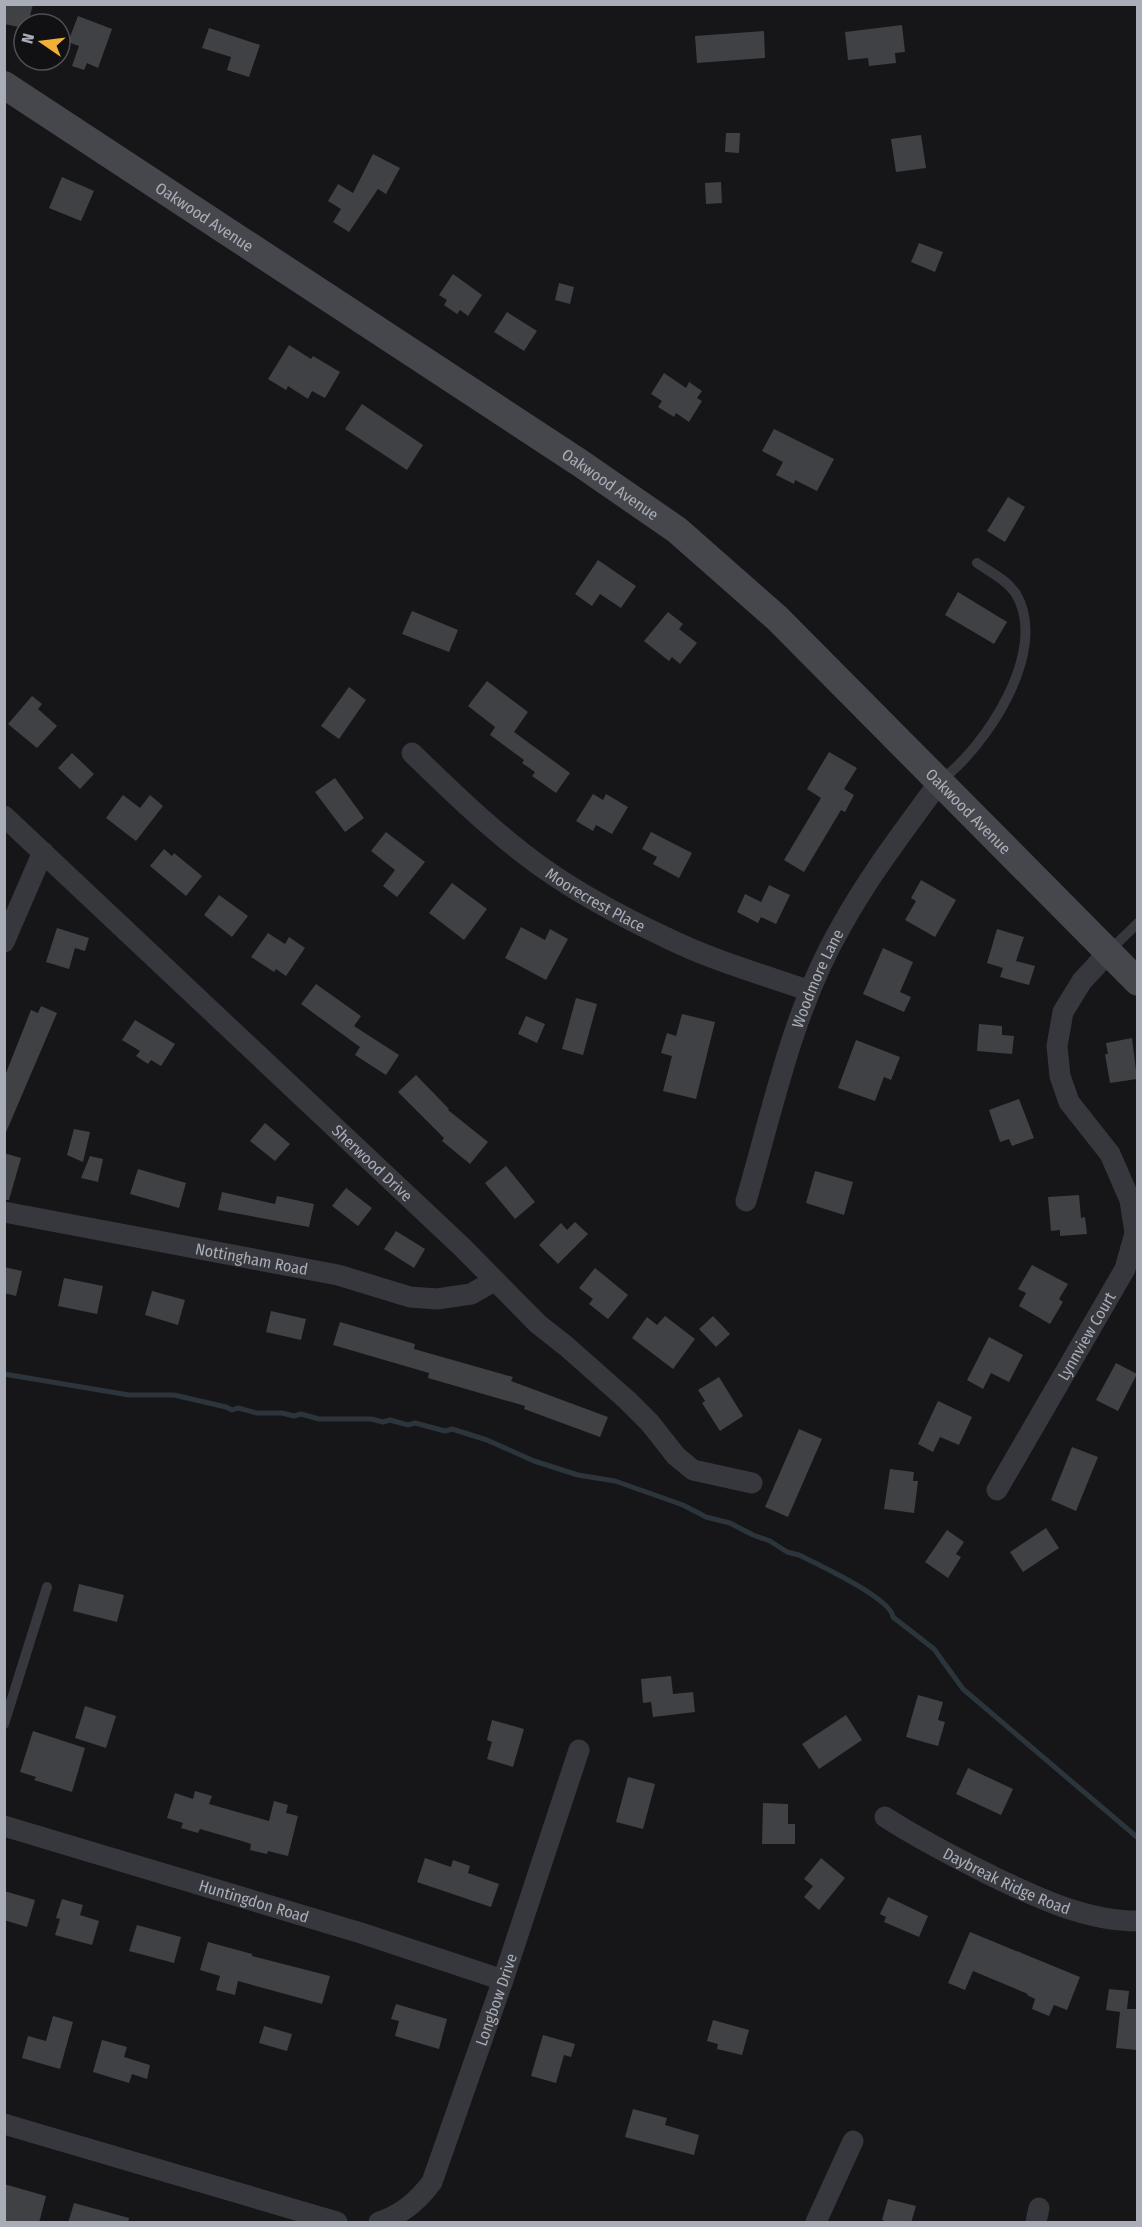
<svg xmlns="http://www.w3.org/2000/svg" width="1142" height="2227" font-family="'Fira Sans Condensed',sans-serif">
  <style>
    .lines { fill: none; stroke-linecap: round; stroke-linejoin: round }
    .stream { stroke: #2c353c; stroke-width: 5 }
    .building { fill: #404145 }
    .lane { stroke: #37383d; stroke-width: 10 }
    .street { stroke: #37383d; stroke-width: 21 }
    .secondary { stroke: #45474d; stroke-width: 28 }
    .labels { text-anchor: middle; dominant-baseline: central; stroke-width: 4.5; stroke-linejoin: round; paint-order: stroke }
    .street-label { font-size: 16px; fill: #a8adb8; stroke: #111113 }
  </style>
  <rect width="100%" height="100%" fill="#161618"/>
  <g class="lines">
    <path class="stream" d="M4,1374L129,1395H174L226,1407L232,1410L238,1408L257,1413H282L294,1416L301,1414L319,1419H371L383,1422L390,1420L408,1425L415,1423L445,1431L452,1429L487,1440L534,1461L578,1475L615,1481L683,1505L706,1517L730,1523L753,1535L770,1541L787,1552L799,1555C817,1564 891,1598 893,1617L934,1649L963,1689L1138,1838"/>
  </g>
  <g class="building">
    <polygon points="4,4 33,4 28,24 24,24 24,28 4,24"/>
    <polygon points="78,16 112,29 98,68 87,63 84,70 72,66 79,46 68,42"/>
    <polygon points="902,25 905,52 895,53 896,63 869,66 868,58 848,60 845,32"/>
    <polygon points="209,28 260,45 249,77 227,70 231,57 202,48"/>
    <polygon points="764,31 765,58 697,63 695,36"/>
    <polygon points="726,133 740,133 739,153 725,152"/>
    <polygon points="921,135 926,168 896,172 891,139"/>
    <polygon points="373,154 400,168 386,194 378,189 349,232 333,222 341,209 328,201 338,184 353,193"/>
    <polygon points="62,177 94,191 81,221 49,208"/>
    <polygon points="721,182 722,203 706,204 705,183"/>
    <polygon points="919,243 943,252 935,272 911,262"/>
    <polygon points="453,274 482,295 468,316 460,310 457,314 444,305 447,300 439,295"/>
    <polygon points="559,283 574,287 570,304 555,300"/>
    <polygon points="507,312 537,331 524,351 494,332"/>
    <polygon points="289,345 311,359 313,356 340,372 325,398 312,391 308,399 288,386 286,390 268,379"/>
    <polygon points="664,373 686,388 689,382 702,391 697,398 702,401 689,422 676,413 674,417 658,407 662,401 651,394"/>
    <polygon points="362,404 423,445 407,470 345,429"/>
    <polygon points="774,429 834,459 817,491 795,480 794,484 776,475 783,462 762,451"/>
    <polygon points="1008,497 1025,507 1005,542 987,531"/>
    <polygon points="598,560 636,586 621,608 600,594 592,606 575,594"/>
    <polygon points="958,592 1007,622 994,644 945,615"/>
    <polygon points="412,611 458,630 449,652 402,634"/>
    <polygon points="668,612 683,624 679,629 697,643 680,664 672,657 669,661 644,641"/>
    <polygon points="487,681 528,712 514,732 570,773 556,793 532,776 535,772 522,763 524,760 490,735 495,727 468,706"/>
    <polygon points="349,687 366,700 339,739 321,726"/>
    <polygon points="32,696 42,704 38,709 57,726 37,748 8,724"/>
    <polygon points="829,752 857,768 844,789 854,795 845,812 841,810 804,872 784,860 821,798 807,789"/>
    <polygon points="72,753 94,774 80,789 58,768"/>
    <polygon points="335,778 364,818 345,832 315,792"/>
    <polygon points="593,794 603,800 606,794 628,807 612,834 596,825 593,831 576,821"/>
    <polygon points="123,795 140,808 150,795 163,806 136,841 106,818"/>
    <polygon points="386,832 425,862 397,897 383,886 395,870 371,851"/>
    <polygon points="651,832 692,853 679,878 653,864 657,857 642,849"/>
    <polygon points="164,849 172,856 174,853 202,876 186,896 150,866"/>
    <polygon points="921,880 956,900 935,937 905,920 916,901 911,898"/>
    <polygon points="452,883 487,909 464,940 429,913"/>
    <polygon points="769,885 790,895 776,924 761,917 758,923 737,912 745,894 761,902"/>
    <polygon points="219,895 248,916 232,937 204,915"/>
    <polygon points="521,927 545,940 550,929 568,939 546,980 505,958"/>
    <polygon points="57,928 89,938 85,951 75,948 69,969 46,962"/>
    <polygon points="997,929 1024,937 1016,961 1035,966 1029,985 1000,977 1003,968 987,963"/>
    <polygon points="268,933 285,944 289,937 305,948 286,976 276,969 274,972 251,957"/>
    <polygon points="883,948 913,962 900,992 911,997 904,1012 863,994"/>
    <polygon points="316,984 361,1016 354,1026 399,1055 386,1075 355,1055 360,1047 301,1004"/>
    <polygon points="576,998 597,1004 583,1055 562,1049"/>
    <polygon points="41,1006 57,1013 4,1137 4,1078 31,1010 38,1013"/>
    <polygon points="682,1014 715,1022 696,1099 663,1091 672,1056 661,1053 667,1033 676,1036"/>
    <polygon points="526,1016 545,1024 537,1043 518,1034"/>
    <polygon points="135,1020 175,1044 161,1066 151,1060 148,1064 136,1056 140,1051 122,1040"/>
    <polygon points="979,1024 1002,1026 1002,1035 1014,1036 1012,1054 977,1051"/>
    <polygon points="1132,1038 1137,1079 1110,1083 1105,1054 1108,1054 1106,1043"/>
    <polygon points="856,1040 900,1057 891,1080 884,1077 875,1101 838,1088"/>
    <polygon points="416,1075 449,1109 448,1110 488,1142 470,1164 442,1141 444,1138 398,1092"/>
    <polygon points="1019,1099 1034,1138 1012,1146 1009,1139 1000,1142 989,1110"/>
    <polygon points="265,1123 290,1144 275,1161 250,1141"/>
    <polygon points="74,1129 90,1132 83,1162 67,1155"/>
    <polygon points="4,1153 21,1158 9,1200 4,1200"/>
    <polygon points="90,1156 103,1159 98,1182 81,1178"/>
    <polygon points="506,1166 535,1202 515,1219 485,1183"/>
    <polygon points="138,1169 186,1183 179,1208 130,1194"/>
    <polygon points="815,1171 853,1182 844,1215 806,1203"/>
    <polygon points="346,1188 372,1208 358,1226 332,1206"/>
    <polygon points="222,1192 275,1204 277,1196 314,1204 309,1227 218,1210"/>
    <polygon points="1079,1195 1081,1218 1085,1217 1087,1234 1060,1236 1060,1230 1051,1231 1048,1197"/>
    <polygon points="575,1222 588,1234 558,1264 539,1245 561,1223 567,1230"/>
    <polygon points="396,1231 425,1249 414,1268 384,1249"/>
    <polygon points="1032,1265 1068,1284 1059,1299 1063,1302 1050,1324 1019,1306 1026,1293 1018,1289"/>
    <polygon points="4,1267 22,1271 16,1296 4,1293"/>
    <polygon points="595,1268 628,1295 608,1319 589,1304 593,1299 579,1288"/>
    <polygon points="64,1278 103,1286 97,1314 58,1306"/>
    <polygon points="152,1291 185,1300 178,1325 145,1315"/>
    <polygon points="271,1311 306,1319 301,1340 266,1332"/>
    <polygon points="665,1316 695,1339 673,1369 632,1338 647,1317 657,1325"/>
    <polygon points="713,1316 730,1334 716,1347 699,1329"/>
    <polygon points="340,1322 415,1344 414,1349 513,1377 511,1381 608,1417 600,1437 524,1409 525,1406 428,1378 429,1373 333,1345"/>
    <polygon points="989,1337 1023,1355 1009,1382 991,1373 983,1389 967,1380"/>
    <polygon points="1116,1363 1137,1374 1118,1411 1096,1400"/>
    <polygon points="719,1377 743,1416 720,1431 702,1403 705,1401 698,1390"/>
    <polygon points="938,1401 972,1417 959,1445 940,1437 933,1452 918,1444"/>
    <polygon points="799,1429 822,1439 788,1517 765,1507"/>
    <polygon points="1072,1447 1098,1457 1076,1511 1051,1500"/>
    <polygon points="890,1469 914,1472 913,1481 918,1481 914,1513 884,1509"/>
    <polygon points="1046,1528 1059,1548 1023,1572 1010,1552"/>
    <polygon points="947,1530 964,1542 956,1554 961,1557 948,1578 925,1562"/>
    <polygon points="79,1584 124,1595 117,1622 73,1611"/>
    <polygon points="671,1676 673,1694 693,1692 695,1712 653,1717 651,1702 643,1703 641,1679"/>
    <polygon points="918,1695 943,1702 938,1720 945,1722 938,1746 906,1737"/>
    <polygon points="85,1706 116,1716 106,1748 75,1738"/>
    <polygon points="846,1715 862,1740 819,1769 802,1744"/>
    <polygon points="492,1720 524,1729 513,1767 487,1759 492,1742 487,1740"/>
    <polygon points="33,1731 85,1748 72,1792 34,1780 36,1777 20,1772"/>
    <polygon points="968,1768 1013,1789 1001,1815 956,1794"/>
    <polygon points="628,1777 655,1784 643,1829 616,1822"/>
    <polygon points="195,1791 212,1796 209,1804 269,1821 274,1801 288,1805 286,1813 298,1816 288,1856 268,1851 267,1854 250,1850 251,1844 242,1841 200,1829 198,1833 181,1828 183,1823 167,1818 175,1793 193,1799"/>
    <polygon points="763,1803 788,1804 788,1824 795,1824 795,1844 762,1844"/>
    <polygon points="425,1858 451,1867 453,1860 470,1866 468,1873 499,1884 491,1907 417,1882"/>
    <polygon points="821,1858 845,1878 819,1910 804,1897 813,1886 804,1879"/>
    <polygon points="4,1891 35,1900 27,1927 4,1920"/>
    <polygon points="888,1897 928,1916 919,1937 884,1922 886,1917 880,1914"/>
    <polygon points="62,1899 83,1905 80,1915 99,1921 92,1945 55,1935 60,1919 56,1918"/>
    <polygon points="137,1925 181,1937 174,1963 129,1951"/>
    <polygon points="970,1932 1080,1977 1067,2010 1054,2005 1049,2016 1032,2009 1035,1999 1027,1995 1028,1994 973,1971 965,1990 948,1983"/>
    <polygon points="208,1942 252,1954 252,1956 330,1976 322,2004 238,1981 235,1995 216,1990 220,1976 200,1970"/>
    <polygon points="1109,1989 1129,1991 1127,2009 1137,2009 1137,2050 1116,2048 1120,2012 1106,2010"/>
    <polygon points="396,2004 447,2019 439,2049 395,2036 399,2021 391,2019"/>
    <polygon points="53,2016 73,2022 60,2069 22,2058 28,2036 46,2041"/>
    <polygon points="713,2020 749,2030 742,2055 717,2049 718,2044 707,2041"/>
    <polygon points="264,2026 292,2034 287,2051 259,2043"/>
    <polygon points="543,2035 575,2044 571,2057 564,2055 556,2083 531,2076"/>
    <polygon points="102,2040 127,2047 124,2057 150,2065 147,2079 132,2074 129,2083 93,2072"/>
    <polygon points="633,2109 667,2118 665,2125 699,2135 694,2155 625,2137"/>
    <polygon points="4,2184 46,2196 39,2223 4,2223"/>
    <polygon points="888,2199 916,2206 911,2223 891,2223 882,2220"/>
    <polygon points="74,2203 129,2218 128,2223 68,2223"/>
  </g>
  <g class="lines">
    <g class="lane">
      <path d="M940,781C985,748 1050,651 1016,594C1007,580 990,572 977,563"/>
      <polyline points="1108,952 1138,923"/>
      <polyline points="4,1724 47,1587"/>
    </g>
    <g class="street">
      <path id="s1" d="M412,753C448,788 484,823 524,854C566,887 616,914 665,937C711,960 761,974 810,991"/>
      <path id="s2" d="M4,816L462,1247L538,1324L566,1346L627,1400L650,1423L676,1456L693,1470L752,1483"/>
      <polyline points="4,942 43,852"/>
      <path id="s3" d="M746,1201C773,1108 793,1009 842,925C870,874 906,828 940,781"/>
      <path id="s4" d="M4,1212L338,1275L410,1297L437,1299L471,1294L494,1281"/>
      <path id="s5" d="M997,1490L1125,1269L1135,1233L1130,1200L1110,1154L1069,1102L1060,1076L1057,1046L1063,1012L1082,981L1108,953"/>
      <path id="s6" d="M885,1817C919,1839 954,1857 990,1875C1036,1897 1085,1921 1138,1921"/>
      <path id="s7" d="M4,1826L361,1933L503,1980"/>
      <polyline points="4,2124 337,2222"/>
      <path id="s8" d="M379,2222C402,2215 418,2201 432,2182L503,1980L579,1750"/>
      <polyline points="816,2222 853,2141"/>
      <polyline points="1036,2222 1039,2208"/>
    </g>
    <path class="secondary" id="s9" d="M4,85L580,463L677,530L777,618L1138,982"/>
  </g>
  <g class="labels">
    <g class="street-label">
      <text stroke="none"><textPath href="#s9" startOffset="240">Oakwood Avenue</textPath></text>
      <text stroke="none"><textPath href="#s9" startOffset="726">Oakwood Avenue</textPath></text>
      <text stroke="none"><textPath href="#s9" startOffset="1212">Oakwood Avenue</textPath></text>
      <text stroke="none"><textPath href="#s1" startOffset="236">Moorecrest Place</textPath></text>
      <text stroke="none"><textPath href="#s3" startOffset="234">Woodmore Lane</textPath></text>
      <text stroke="none"><textPath href="#s2" startOffset="506">Sherwood Drive</textPath></text>
      <text stroke="none"><textPath href="#s4" startOffset="252">Nottingham Road</textPath></text>
      <text stroke="none"><textPath href="#s5" startOffset="178">Lynnview Court</textPath></text>
      <text stroke="none"><textPath href="#s6" startOffset="138">Daybreak Ridge Road</textPath></text>
      <text stroke="none"><textPath href="#s7" startOffset="261">Huntingdon Road</textPath></text>
      <text stroke="none"><textPath href="#s8" startOffset="261">Longbow Drive</textPath></text>
    </g>
  </g>
  <rect width="1142" height="2227" fill="none" stroke="#a8adb8" stroke-width="12"/>
  <g transform="translate(42 42) rotate(284)"><circle r="28" fill="#111113" stroke="#4d4f55" stroke-width="1.5"/>
  <path d="M0-4.5L10 22L0 15L-10 22Z" fill="#f2b134"/>
  <text y="-9" font-size="16" font-weight="bold" text-anchor="middle" fill="#a8adb8">N</text>
  </g>
</svg>
